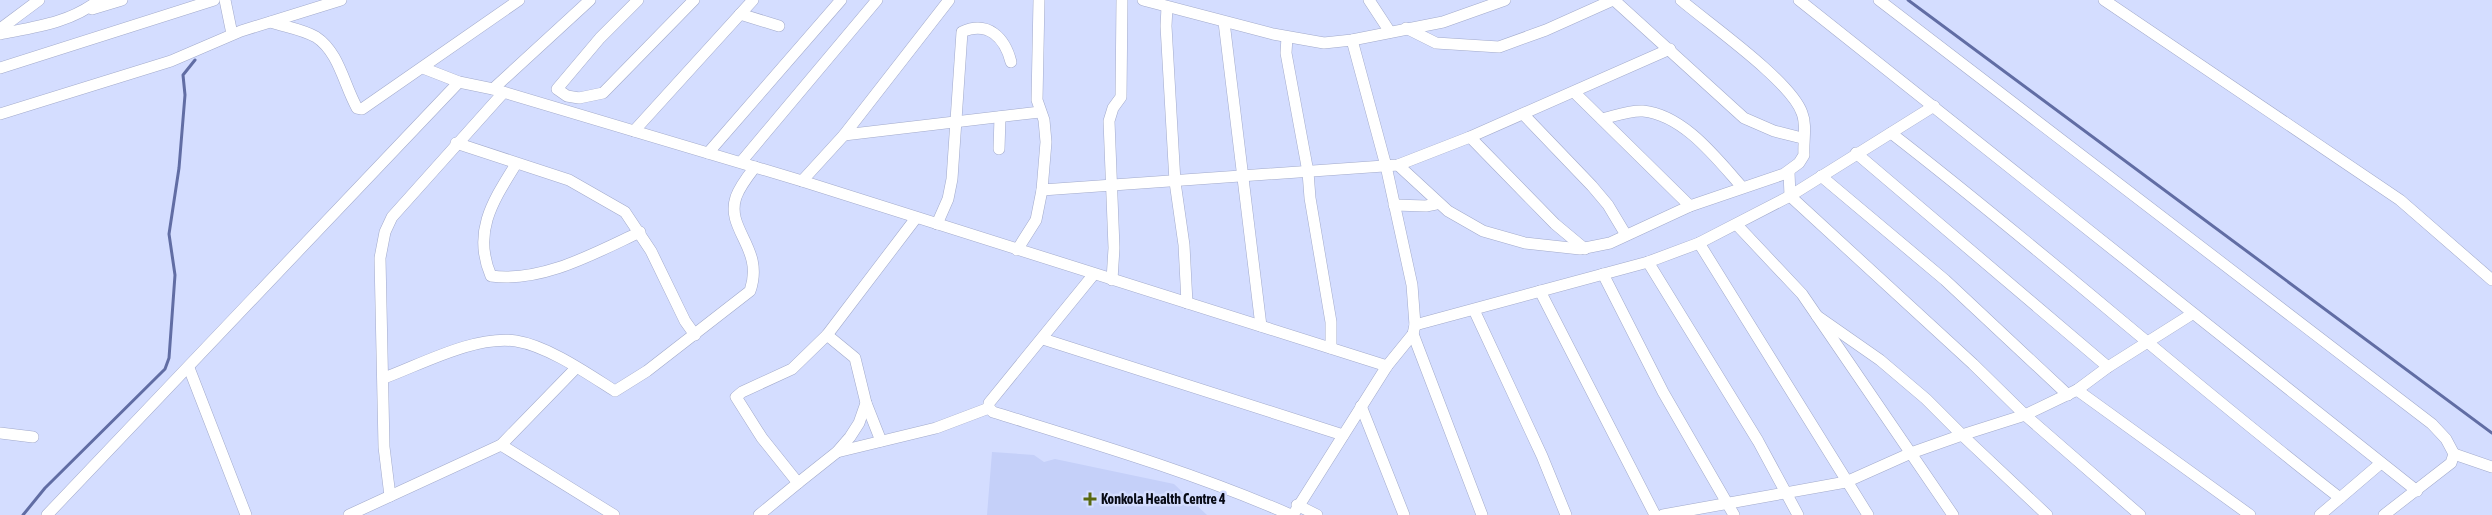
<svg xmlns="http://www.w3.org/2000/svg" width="2492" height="515" font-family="'Asap Condensed',sans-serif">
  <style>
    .built { fill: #c5d0f9 }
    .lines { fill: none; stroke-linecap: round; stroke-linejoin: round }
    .stream { stroke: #616da4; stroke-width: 3 }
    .minor-casing { stroke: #a2aacb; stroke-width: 12 }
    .minor { stroke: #fff; stroke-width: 11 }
    .poi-dot { fill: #596810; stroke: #d4ddff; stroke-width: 2 }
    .labels { text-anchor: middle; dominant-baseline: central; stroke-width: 5; stroke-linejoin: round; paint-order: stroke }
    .poi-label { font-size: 14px; font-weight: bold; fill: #080b16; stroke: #d4ddff; text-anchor: start }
  </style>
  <rect width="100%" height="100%" fill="#d4ddff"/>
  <polygon class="built" points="992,452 1034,455 1044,462 1055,459 1174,484 1207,515 987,515"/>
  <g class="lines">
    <g class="stream">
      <polyline points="1908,0 2492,433"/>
      <polyline points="23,515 45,488 165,369 169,358 175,275 169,234 179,168 185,95 183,75 195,60"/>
    </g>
    <g class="minor-casing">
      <g id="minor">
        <polyline points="225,0 232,34"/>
        <polyline points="638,0 600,38 557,89 567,96 579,98 603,93 694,0"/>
        <polyline points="1143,0 1273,34 1324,43 1352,40 1443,22 1505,0"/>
        <polyline points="1369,0 1390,32"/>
        <polyline points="1614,0 1744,118 1774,131 1802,138"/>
        <polyline points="1799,0 2417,491"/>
        <polyline points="1879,0 2432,424 2446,439 2454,454 2451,463 2384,515"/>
        <polyline points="2104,0 2400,200 2492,280"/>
        <polyline points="1167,7 1166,26 1175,182 1184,245 1187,303"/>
        <polyline points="92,9 122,0"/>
        <polyline points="740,14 779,26"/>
        <path d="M271,22C286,27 302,29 316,37C339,52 344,85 357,108L362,109L519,0"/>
        <polyline points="1224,22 1261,326"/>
        <polyline points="1406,28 1436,43 1499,47 1546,30 1613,0"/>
        <polyline points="0,29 39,0"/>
        <path d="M0,34C35,27 70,23 99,0"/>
        <polyline points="1287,37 1286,53 1308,172 1310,198 1331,322 1331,348"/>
        <polyline points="0,68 214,0"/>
        <polyline points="423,68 459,82 493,89 802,181 1387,366"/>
        <polyline points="493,89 590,0"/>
        <polyline points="1574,92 1690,206"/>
        <polyline points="0,114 171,61 241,31 341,0"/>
        <polyline points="1523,114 1592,186 1608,205 1626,235"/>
        <path d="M1602,119C1615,116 1630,110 1643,111C1684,115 1717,159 1742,187"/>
        <polyline points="634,131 753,0"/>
        <path d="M1891,133C2044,251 2187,380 2340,498L2381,463"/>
        <polyline points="844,135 1040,112"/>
        <polyline points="1470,137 1555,224 1585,249"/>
        <polyline points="456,143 569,180 625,212 651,251 685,321 695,335"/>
        <polyline points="999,149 1000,117"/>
        <polyline points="708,153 841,0"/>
        <polyline points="1856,153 2108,367"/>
        <polyline points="741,162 877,0"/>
        <path d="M516,164C493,201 472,232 491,276C542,283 595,253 640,232"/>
        <path d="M1398,165L1448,211L1483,231L1525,243L1580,249L1610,243L1690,206L1784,174L1799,163L1804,155C1803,142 1807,125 1802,113C1791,81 1709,24 1681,0"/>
        <polyline points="1789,172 1790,196 1973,364 2025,415 2140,515"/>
        <polyline points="1821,176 1945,280 2068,395"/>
        <polyline points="802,181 844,135 949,0"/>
        <polyline points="1042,190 1398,165 1470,137 1670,49"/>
        <polyline points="1394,205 1426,206 1436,204"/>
        <path d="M937,224L948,199L952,179L962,32C988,20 1005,38 1011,62"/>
        <polyline points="1737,225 1802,294 1953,515"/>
        <polyline points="1699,243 1868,515"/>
        <polyline points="1017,250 1036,220 1042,190 1046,142 1044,120 1037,100 1039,0"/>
        <polyline points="1648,262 1758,441 1798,515"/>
        <path d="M1094,274L989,403V408L993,412C1093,443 1195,473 1291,515"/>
        <polyline points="1603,274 1663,392 1734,515"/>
        <polyline points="1112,280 1114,248 1109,121 1113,108 1121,97 1122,0"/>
        <polyline points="1540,291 1655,515"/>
        <polyline points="1474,310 1542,456 1566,515"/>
        <polyline points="1817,316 1880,360 1926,399 1962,435 2025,415 2077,390 2108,367 2192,314"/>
        <polyline points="1415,325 1648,262 1699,243 1790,196 1934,106"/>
        <polyline points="1413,334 1482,515"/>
        <polyline points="1043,339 1343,435"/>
        <polyline points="189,368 246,515"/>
        <path d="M384,378C422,364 475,335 516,341C548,346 588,374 615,391L647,371L750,291C765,248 725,230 736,197C740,186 748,176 755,167"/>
        <polyline points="2077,390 2250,515"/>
        <polyline points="866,403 881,441"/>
        <polyline points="1361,406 1404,515"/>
        <polyline points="0,433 33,437"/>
        <polyline points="501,445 614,515"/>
        <polyline points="837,452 936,428 989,408"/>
        <polyline points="2454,454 2492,467"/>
        <polyline points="798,483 837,452 850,437 859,423 866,403 855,358 827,335"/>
        <polyline points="390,496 384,447 380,258 385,232 392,217 503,93"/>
        <polyline points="1297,505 1317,515"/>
        <polyline points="47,515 459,82"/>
        <polyline points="349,515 501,445 575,369"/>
        <polyline points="759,515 798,483 762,438 736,397 742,392 792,369 827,335 916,218"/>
        <polyline points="1293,515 1387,366 1413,334 1415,325 1412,285 1386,166 1352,40"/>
        <polyline points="1663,515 1846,482 1911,453 1962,435 2047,515"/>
        <polyline points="2320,515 2340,498"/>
      </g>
    </g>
    <use href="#minor" class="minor"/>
  </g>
  <path class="poi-dot" d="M1087.5 491.5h5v5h5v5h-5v5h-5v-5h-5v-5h5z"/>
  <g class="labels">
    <g class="poi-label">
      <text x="1101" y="499">Konkola Health Centre 4</text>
    </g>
  </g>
</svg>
